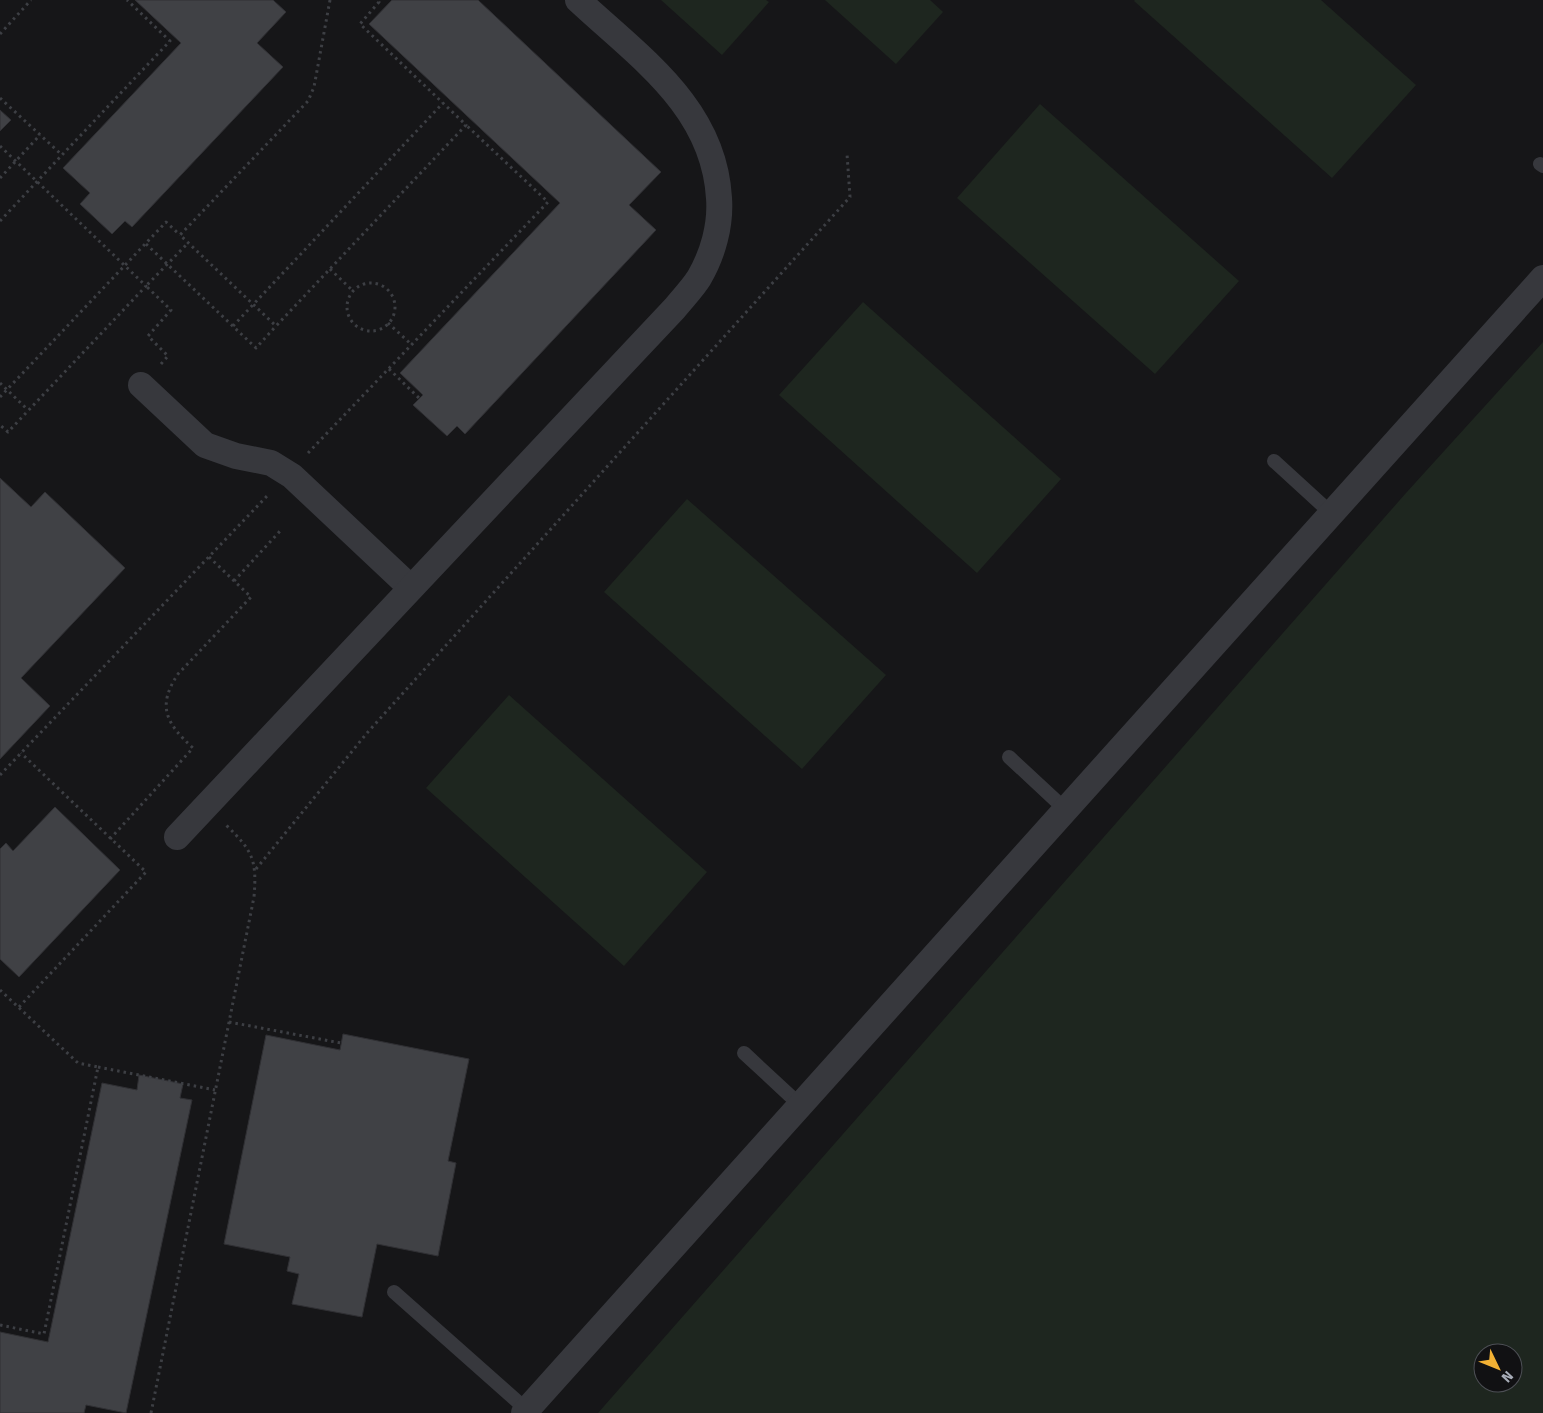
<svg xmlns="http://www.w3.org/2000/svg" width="1543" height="1413" font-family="'Fira Sans',sans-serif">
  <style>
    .green { fill: #1e261f; fill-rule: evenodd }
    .building { fill: #404145; stroke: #303034 }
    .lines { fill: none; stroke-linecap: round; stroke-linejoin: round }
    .path { stroke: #3d3f44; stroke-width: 3; stroke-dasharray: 2.5 4; stroke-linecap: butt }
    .lane { stroke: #37383d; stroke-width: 14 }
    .street { stroke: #37383d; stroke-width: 26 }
  </style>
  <rect width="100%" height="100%" fill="#161618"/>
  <g class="green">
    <polygon points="661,0 766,0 769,2 722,55"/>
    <polygon points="825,0 930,0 943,12 896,64"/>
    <polygon points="1135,0 1321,0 1416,85 1332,178 1134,1"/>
    <polygon points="1040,104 1239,281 1155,374 957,198"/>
    <polygon points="863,302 1061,479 977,573 779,395"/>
    <path d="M1543,342V1413H598L1406,493ZM1483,1353H1513V1383H1483Z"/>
    <polygon points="687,499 886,675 802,769 604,592"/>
    <polygon points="509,695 707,872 624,966 426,788"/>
  </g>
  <g class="building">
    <polygon points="135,0 273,0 286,12 257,43 283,67 132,227 125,221 112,234 80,204 90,193 63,168 181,43"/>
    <polygon points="392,0 478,0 661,172 629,205 656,230 465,434 457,426 447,436 413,405 423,395 400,373 560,203 369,24"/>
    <polygon points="0,110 11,120 0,131"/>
    <polygon points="0,478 31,507 45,492 125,568 21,678 50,706 0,759"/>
    <polygon points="55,807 120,870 19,977 0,959 0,849 6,843 13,851"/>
    <polygon points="343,1034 469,1059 448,1161 456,1163 438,1256 377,1244 362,1317 292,1304 299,1274 287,1271 290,1257 224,1244 266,1035 340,1050"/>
    <polygon points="139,1075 183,1084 180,1098 192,1100 126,1413 86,1405 84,1413 0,1413 0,1332 48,1342 102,1083 137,1090"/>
  </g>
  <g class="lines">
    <g class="path">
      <polyline points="330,0 314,87 308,101 180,235 276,326 466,125 360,24 379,2 377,0"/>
      <polyline points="0,34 31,0"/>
      <polyline points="0,98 62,155 170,41 127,0"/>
      <polyline points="0,146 146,286 8,432 0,425"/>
      <polyline points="0,178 40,135"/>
      <polyline points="0,221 62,155"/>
      <polyline points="146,244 256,348 276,326"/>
      <polyline points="330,269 353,291"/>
      <circle cx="371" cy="307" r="24"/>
      <polyline points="388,323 412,345"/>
      <polyline points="233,326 443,103"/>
      <polyline points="161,364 168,356 148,336 171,310 146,286 188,243"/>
      <polyline points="389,369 420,399"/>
      <polyline points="0,383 28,410"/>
      <polyline points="0,397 166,222 180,235"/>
      <polyline points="308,453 548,202 466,125"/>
      <polyline points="234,581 281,530"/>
      <polyline points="0,775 268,495"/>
      <path d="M110,839L193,748C167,724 156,707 178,674L251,597L209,557"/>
      <polyline points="256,869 367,733 850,197 847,154"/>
      <polyline points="0,990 78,1063 98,1067 44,1334 0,1325"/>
      <polyline points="19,1007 146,872 21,753"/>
      <polyline points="229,1022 341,1043"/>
      <polyline points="98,1067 215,1090"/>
      <path d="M151,1413L254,897C257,860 253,851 226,825"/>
    </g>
    <g class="lane">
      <polyline points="1540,164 1543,166"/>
      <polyline points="1274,461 1332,514"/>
      <polyline points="1009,757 1066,810"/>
      <polyline points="744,1053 800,1105"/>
      <polyline points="394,1292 527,1410"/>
    </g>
    <g class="street">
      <polyline points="141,385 205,445 236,456 271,463 292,476 410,587"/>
      <path d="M177,837L675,308C683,298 692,289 699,278C713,254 721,225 719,198C714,107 639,57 578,0"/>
      <polyline points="524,1413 1543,278"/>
    </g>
  </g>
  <g transform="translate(1498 1368) rotate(133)"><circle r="24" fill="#111113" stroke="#4d4f55"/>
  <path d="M0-4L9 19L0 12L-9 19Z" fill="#f2b134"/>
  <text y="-8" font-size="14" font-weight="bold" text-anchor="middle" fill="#a8adb8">N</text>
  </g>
</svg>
